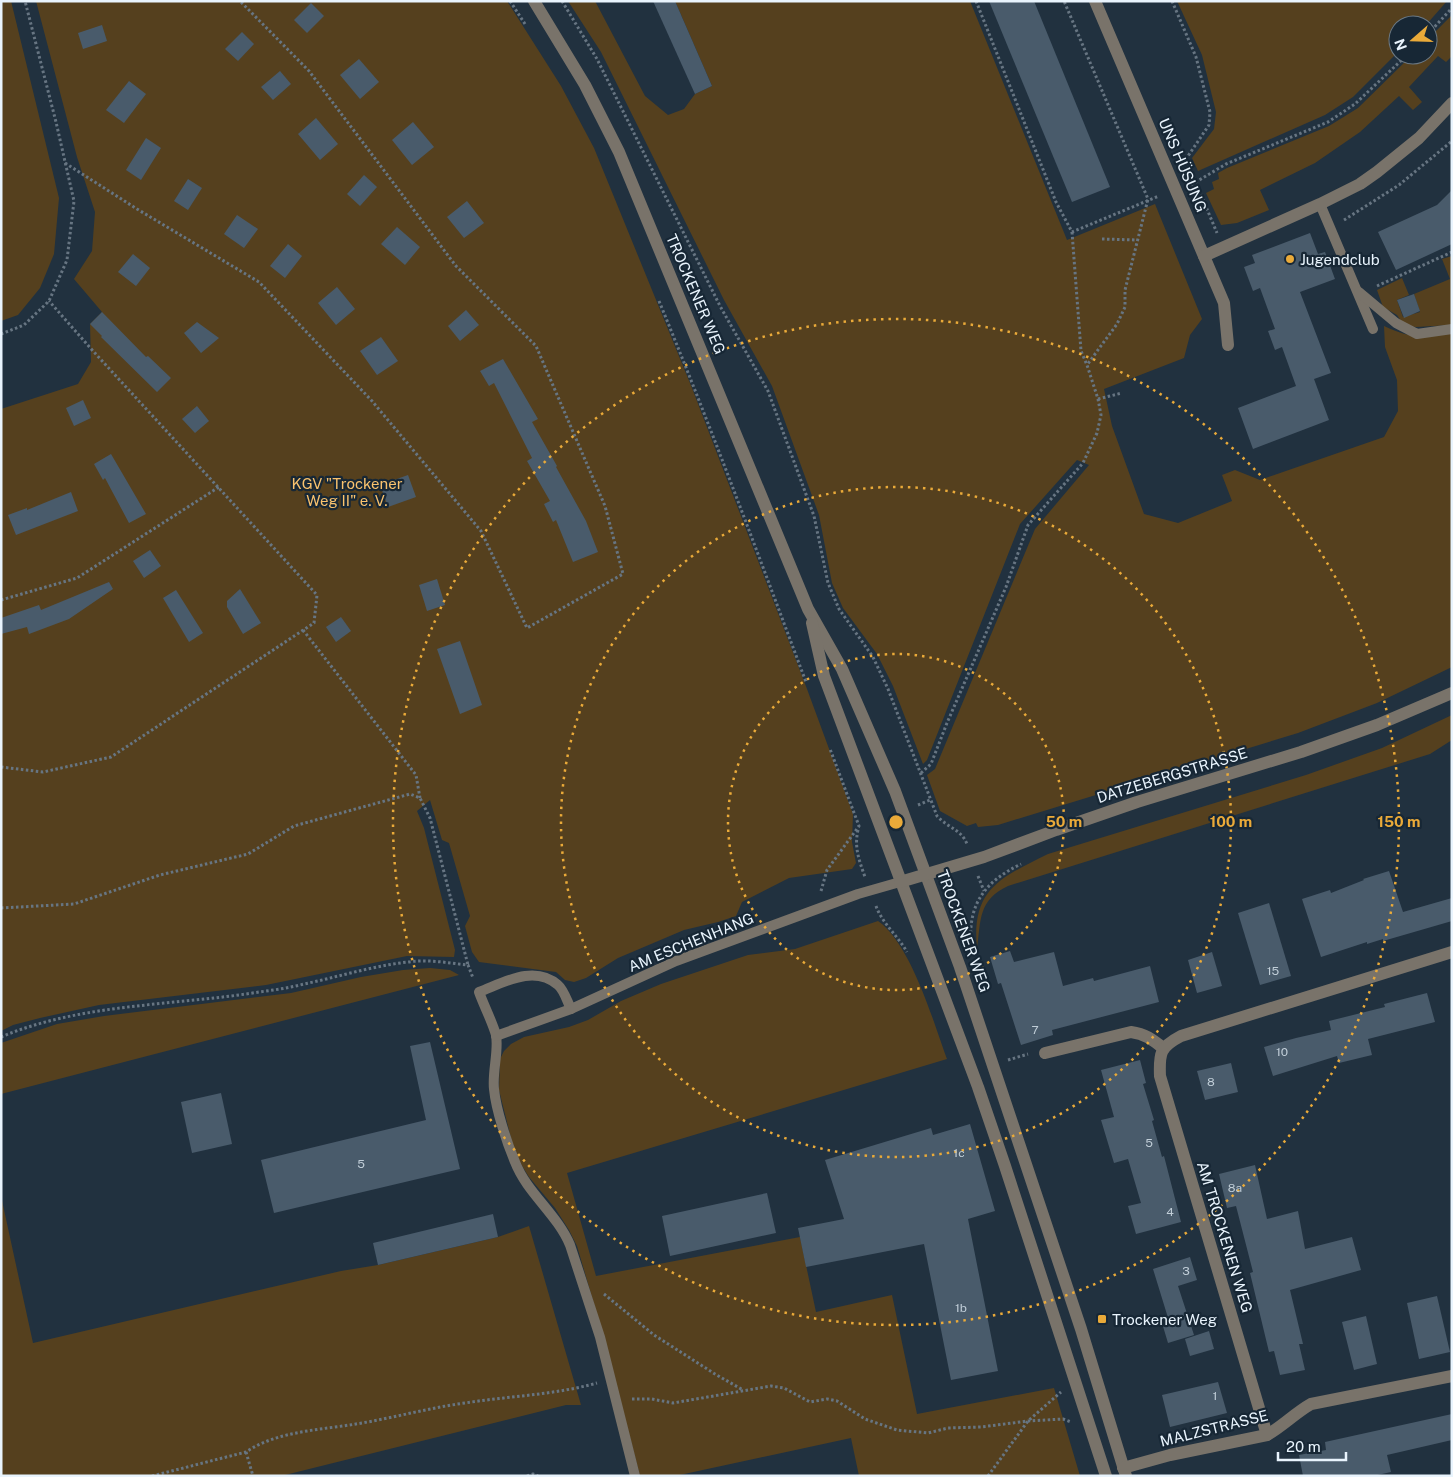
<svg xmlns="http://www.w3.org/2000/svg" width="1453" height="1477" font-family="'Public Sans',sans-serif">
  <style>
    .green { fill: #55401e }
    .building { fill: #495b6b }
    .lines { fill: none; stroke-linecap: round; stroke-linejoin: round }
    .path { stroke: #677582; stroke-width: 3; stroke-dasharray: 2.5 2.5; stroke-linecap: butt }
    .service { stroke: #79736a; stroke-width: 10 }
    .minor { stroke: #79736a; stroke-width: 12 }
    .ring { fill: none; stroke: #eaaa39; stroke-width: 2.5; stroke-dasharray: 2.5 5 }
    .poi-dot { fill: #eaaa39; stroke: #172735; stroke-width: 2 }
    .labels { text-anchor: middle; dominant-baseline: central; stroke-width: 4.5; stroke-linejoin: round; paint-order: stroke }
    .number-label { font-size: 12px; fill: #c1ced8 }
    .street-label { font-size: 15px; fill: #e9f4fd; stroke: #172735 }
    .poi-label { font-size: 15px; fill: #e9f4fd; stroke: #172735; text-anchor: start }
    .park-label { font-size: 15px; fill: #fac36e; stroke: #172735 }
    .centre { fill: #eaaa39; stroke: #172735; stroke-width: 2.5 }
    .ring-label { font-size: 15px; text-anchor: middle; font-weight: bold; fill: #eaaa39; stroke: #172735; stroke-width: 4.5; stroke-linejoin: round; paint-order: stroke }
  </style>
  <rect width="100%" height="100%" fill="#21313f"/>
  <g class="green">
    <polygon points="1,1 11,1 59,198 54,254 40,288 18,315 1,321"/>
    <polygon points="36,1 507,1 561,86 594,148 692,388 807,689 853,814 852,842 856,863 852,869 789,878 742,902 736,916 718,922 684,930 618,958 586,978 574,982 565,980 556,972 479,962 472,952 465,926 470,916 449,843 442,840 430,800 417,811 424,828 455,950 454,957 407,956 266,985 99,1005 40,1018 13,1025 1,1031 1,409 78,384 91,362 90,324 102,312 74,279 92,251 95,212 77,157"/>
    <path d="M568,1H595L645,96L668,115L684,109L695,94L712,86L675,1H970L1067,240L1155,204L1202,319L1190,335L1184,358L1104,389L1112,426L1144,514L1178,523L1232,501L1222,475L1235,470L1260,480L1384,437L1398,411L1397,380L1385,347L1384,326C1411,339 1423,337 1452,332V667L1377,703L1298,733L998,825L978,827L976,823L967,826L940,811L927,775L935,769L1035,529L1089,465L1077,460L1020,524L927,760L923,764L893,686L877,654L843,608L832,583L819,515L772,386L724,300L601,52Z"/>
    <polygon points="1177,1 1447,1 1426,25 1398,25 1398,52 1353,97 1325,115 1198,171 1192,158 1214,129 1216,112 1202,55"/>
    <polygon points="1452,15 1452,56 1446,62 1438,56 1409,87 1422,102 1413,110 1399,96 1360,132 1315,163 1260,190 1269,210 1237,223 1221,225 1206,193 1214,189 1212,182 1219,179 1218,173 1227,168 1329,126 1358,108 1412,55 1428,55 1428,39"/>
    <polygon points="1452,256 1452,325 1416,327 1408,326 1401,321 1397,315 1383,307 1377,290 1402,278 1409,295 1397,300 1403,317 1420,312 1414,294 1450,279 1442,259"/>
    <path d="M1452,715V740L1430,754L1008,886C978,900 981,920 977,949C971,889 1000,878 1048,854L1306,775L1382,748Z"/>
    <path d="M878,921C911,944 933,1021 947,1059L567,1173L596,1276L800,1237L816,1312L892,1295L917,1414L1054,1388L1080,1476H859L851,1438L675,1476H640L604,1338L577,1246L569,1230L555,1208L529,1177L519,1161L512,1142L499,1090L500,1059L504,1051L511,1044L524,1037L569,1027L588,1020L621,1001L661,984L748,955L795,949Z"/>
    <polygon points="430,968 450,970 459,975 1,1094 1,1043 57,1024 104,1016 291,993 361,977 403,970"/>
    <polygon points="1,1196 33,1343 341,1271 378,1265 498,1237 529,1226 581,1405 566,1405 281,1476 1,1476"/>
  </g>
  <g class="building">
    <polygon points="653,1 675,1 712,86 695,94"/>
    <polygon points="989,1 1034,1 1110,187 1072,202"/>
    <polygon points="311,3 324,16 307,33 294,20"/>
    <polygon points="102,25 107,41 83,49 78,33"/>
    <polygon points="242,32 254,44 238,61 225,49"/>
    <polygon points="359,59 379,82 360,99 340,75"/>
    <polygon points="280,71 291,84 273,100 261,87"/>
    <polygon points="129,81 146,94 124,123 106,110"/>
    <polygon points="316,118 338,144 320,160 298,134"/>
    <polygon points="413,122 434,147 412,165 392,140"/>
    <polygon points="146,138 161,148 141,180 126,170"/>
    <polygon points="364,175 377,187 360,206 347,194"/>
    <polygon points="188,179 202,188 188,210 174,201"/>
    <polygon points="1452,190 1452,244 1396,270 1378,232 1437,205"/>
    <polygon points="467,201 484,223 464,238 447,217"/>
    <polygon points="237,215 258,229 244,248 224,234"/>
    <polygon points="397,227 420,247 405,265 381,244"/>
    <polygon points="1310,233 1318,254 1325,252 1335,279 1300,292 1331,373 1314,379 1329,420 1253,449 1238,408 1296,386 1282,347 1275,350 1268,331 1275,329 1260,288 1253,291 1244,267 1255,263 1252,255"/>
    <polygon points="288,244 302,256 285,278 270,266"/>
    <polygon points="133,254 150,268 136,286 118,272"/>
    <polygon points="337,287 355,309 336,325 318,303"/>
    <polygon points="1414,294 1420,311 1404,318 1397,300"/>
    <polygon points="466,310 479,325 460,341 448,326"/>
    <polygon points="102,312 146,357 148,356 171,378 157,392 101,337 102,336 90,324"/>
    <polygon points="197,322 219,338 201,353 184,333"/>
    <polygon points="381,337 398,361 377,375 360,351"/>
    <polygon points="503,359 538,419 532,422 557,466 556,467 586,521 598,552 573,562 556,520 553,522 544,504 550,501 527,461 532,458 494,383 489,386 480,371"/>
    <polygon points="83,400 91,418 74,426 66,408"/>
    <polygon points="197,406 209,421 195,433 182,419"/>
    <polygon points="111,454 146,514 129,523 105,478 103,480 94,464"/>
    <polygon points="408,475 416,497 388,507 380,485"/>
    <polygon points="71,492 78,511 16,535 8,515 27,508 27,510"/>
    <polygon points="150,550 161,566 144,578 133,561"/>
    <polygon points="437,579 445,605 427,611 419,585"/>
    <polygon points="109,582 113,589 69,619 29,634 27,627 1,634 1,618 39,605 41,610"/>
    <polygon points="240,589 261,623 243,634 227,607 227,601"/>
    <polygon points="176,590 203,633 189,642 163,598"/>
    <polygon points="341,617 351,631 336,642 326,627"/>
    <polygon points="460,641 482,705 460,714 437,649"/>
    <polygon points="1389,871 1403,912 1452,898 1452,921 1383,941 1383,939 1367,944 1367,942 1321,957 1302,899 1330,890 1331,893 1364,880 1363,879"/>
    <polygon points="1269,903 1291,976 1260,985 1238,913"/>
    <polygon points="1010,951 1014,962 1054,952 1063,986 1093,978 1094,981 1150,966 1159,1002 1052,1030 1053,1035 1021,1045 1001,983 998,984 990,957"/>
    <polygon points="1212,952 1222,986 1197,993 1188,960"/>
    <polygon points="1427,993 1435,1022 1368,1039 1372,1055 1339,1063 1337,1056 1273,1076 1264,1047 1296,1038 1331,1030 1329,1021 1385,1007 1384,1004"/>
    <polygon points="430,1042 460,1169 274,1213 261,1160 426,1120 410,1046"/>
    <polygon points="1140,1060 1146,1083 1143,1084 1154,1120 1152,1121 1162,1157 1164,1156 1181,1222 1136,1234 1128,1206 1141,1203 1128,1159 1114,1163 1101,1120 1114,1117 1101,1070"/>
    <polygon points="1231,1063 1238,1092 1205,1100 1197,1071"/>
    <polygon points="221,1093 232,1144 192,1153 181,1102"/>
    <polygon points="970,1124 995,1211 968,1219 998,1371 951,1380 924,1244 806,1267 798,1228 844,1219 825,1160 931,1128 933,1135"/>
    <polygon points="1255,1165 1267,1219 1298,1211 1305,1249 1352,1237 1361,1270 1290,1290 1303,1344 1299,1344 1305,1370 1280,1375 1274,1351 1269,1352 1250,1273 1253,1272 1236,1206 1227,1208 1219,1174"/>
    <polygon points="767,1193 776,1233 670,1256 662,1216"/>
    <polygon points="493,1214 498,1237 378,1265 373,1243"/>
    <polygon points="1190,1257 1197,1280 1178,1286 1194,1335 1168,1343 1162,1323 1169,1321 1153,1269"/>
    <polygon points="1437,1296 1450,1352 1419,1359 1407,1303"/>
    <polygon points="1366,1316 1377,1364 1354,1370 1342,1322"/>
    <polygon points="1209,1331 1214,1349 1190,1356 1185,1339"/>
    <polygon points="1218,1382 1227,1413 1170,1427 1162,1395"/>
    <polygon points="1452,1414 1452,1440 1387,1455 1391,1472 1373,1476 1303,1476 1299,1455 1326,1450 1325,1442"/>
  </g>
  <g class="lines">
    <g class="path">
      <polyline points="510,1 525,24"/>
      <path d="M562,1L597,59L720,306L768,391L814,516L828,583L839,609L873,657L888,689L937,816C948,828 961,829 967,844"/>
      <polyline points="976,1 1056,202 1072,232 1159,196"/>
      <polyline points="1172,1 1196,57 1210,112 1209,125 1186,159 1217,233"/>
      <polyline points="1428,34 1452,8"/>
      <polyline points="65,163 137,209 259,282 372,401 481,531 527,628 623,574 605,506 536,346 456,266 309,71 240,1"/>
      <polyline points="1191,185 1226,164 1328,122 1355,104 1407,55"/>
      <polyline points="1344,220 1399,185 1452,141"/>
      <polyline points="1072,232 1081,351 1087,365"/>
      <polyline points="1102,239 1137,240"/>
      <polyline points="1377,286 1452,252"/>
      <path d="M659,301C711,427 758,554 806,682"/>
      <polyline points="1,334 24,325 49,301 67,260 74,201 56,122 25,1"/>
      <polyline points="1098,399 1122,393"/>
      <polyline points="1,600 77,578 219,487"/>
      <polyline points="303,630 416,775 420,798"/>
      <polyline points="1,767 43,772 111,757 314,623 317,595 93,351 49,301"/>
      <polyline points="921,773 931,764 947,723 1006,587 1028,525 1083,463 1097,433 1101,415 1098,399 1087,365 1117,324 1125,307 1125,290 1148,199 1064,1"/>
      <polyline points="918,805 930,800"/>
      <path d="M858,830C854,847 859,860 865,877"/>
      <polyline points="978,876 984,891"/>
      <polyline points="821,891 827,870 859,826 830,749"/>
      <path d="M876,906C882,923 898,936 907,952"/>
      <polyline points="1,908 74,904 160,875 248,854 294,826 410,794 420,798 430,818 468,965"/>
      <path d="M971,943C968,903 986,881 1021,864"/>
      <path d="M1,1037C82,1003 173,1006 259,992C274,990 289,988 304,984C338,977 372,966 408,962C428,959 448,963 468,965L473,978"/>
      <polyline points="1008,1060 1028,1054"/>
      <polyline points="604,1294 654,1335 715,1374 743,1390"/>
      <polyline points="632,1399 652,1399 673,1403 771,1386 784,1388 810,1402 827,1399 837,1401 865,1419 897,1430 928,1433 948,1428 981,1427 1028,1421 1063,1419 1071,1422"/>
      <polyline points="246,1452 253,1476"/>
      <path d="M152,1476L246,1452C277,1431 320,1430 356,1424C393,1418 428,1408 465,1403C509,1396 554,1395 597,1383"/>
      <polyline points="527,1476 533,1474 538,1476"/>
      <polyline points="988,1476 1028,1421 1061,1392"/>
    </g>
    <g class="service">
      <polyline points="1320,204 1373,329"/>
      <polyline points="1359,292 1396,323 1417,334 1452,329"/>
      <path d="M571,1009C567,1001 564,990 558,985C534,964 503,983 479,992C484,1006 492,1021 496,1035C499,1051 492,1072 494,1089C496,1110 507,1143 515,1162C527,1193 557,1214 570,1245L600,1337L635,1476"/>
      <polyline points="496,1036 571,1009 676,961 858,894 900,882"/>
    </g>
    <g class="minor">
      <polyline points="534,1 585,85 619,152 808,609 842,669 895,791 960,967 1081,1329 1126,1476"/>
      <polyline points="1095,1 1224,303 1228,345"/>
      <polyline points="1204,256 1320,204 1360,184 1377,172 1419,138 1452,103"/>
      <polyline points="812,623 824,676 978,1087 1005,1166 1106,1476"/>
      <polyline points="900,882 984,857 1056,830 1137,802 1301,752 1377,725 1452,693"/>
      <path d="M1045,1053L1131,1032C1145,1034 1152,1039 1163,1048"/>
      <path d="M1267,1435L1160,1076C1159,1053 1160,1047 1181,1036L1452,952"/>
      <path d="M1123,1468L1170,1455L1267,1435C1283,1426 1295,1413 1311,1404L1452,1376"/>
    </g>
  </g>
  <g class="ring">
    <circle cx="896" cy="822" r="168"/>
    <circle cx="896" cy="822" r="335"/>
    <circle cx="896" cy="822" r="503"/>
  </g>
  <g class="poi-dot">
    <circle cx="1290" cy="259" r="5"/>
    <rect x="1097" y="1314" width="10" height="10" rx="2.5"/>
  </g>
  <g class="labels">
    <g class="number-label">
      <text x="1273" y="971">15</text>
      <text x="1035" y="1030">7</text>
      <text x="1282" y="1052">10</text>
      <text x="1211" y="1082">8</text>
      <text x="1149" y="1143">5</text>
      <text x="959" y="1153">1c</text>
      <text x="361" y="1164">5</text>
      <text x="1235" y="1188">8a</text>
      <text x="1170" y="1212">4</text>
      <text x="1186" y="1271">3</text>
      <text x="961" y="1308">1b</text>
      <text x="1215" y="1396">1</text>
    </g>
    <g class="street-label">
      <text transform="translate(1183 165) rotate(67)">UNS HÜSUNG</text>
      <text transform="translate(696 294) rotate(67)">TROCKENER WEG</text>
      <text transform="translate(1172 775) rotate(-17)">DATZEBERGSTRASSE</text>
      <text transform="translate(964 931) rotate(70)">TROCKENER WEG</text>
      <text transform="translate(691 942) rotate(-22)">AM ESCHENHANG</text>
      <text transform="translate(1225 1237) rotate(73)">AM TROCKENEN WEG</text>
      <text transform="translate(1214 1428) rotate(-14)">MALZSTRASSE</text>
    </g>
    <g class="poi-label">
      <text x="1300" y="259">Jugendclub</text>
      <text x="1112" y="1319">Trockener Weg</text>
    </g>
    <g class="park-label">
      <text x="347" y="483">KGV "Trockener<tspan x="347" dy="17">Weg II" e. V.</tspan></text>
    </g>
  </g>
  <circle cx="896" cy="822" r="8" class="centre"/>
  <g class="ring-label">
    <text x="1064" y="827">50 m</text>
    <text x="1231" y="827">100 m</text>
    <text x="1399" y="827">150 m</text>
  </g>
  <rect width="1453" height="1477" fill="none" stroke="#e9f4fd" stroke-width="5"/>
  <g transform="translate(1413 40) rotate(250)"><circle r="24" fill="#172735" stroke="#6b7985"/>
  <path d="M0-4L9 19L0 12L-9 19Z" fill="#eaaa39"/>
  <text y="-8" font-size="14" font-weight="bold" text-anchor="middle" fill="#e9f4fd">N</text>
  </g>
  <path d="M1278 1452v8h68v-8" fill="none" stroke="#e9f4fd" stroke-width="2.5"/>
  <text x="1286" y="1452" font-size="15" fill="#e9f4fd" stroke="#172735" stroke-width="4" paint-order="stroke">20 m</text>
</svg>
